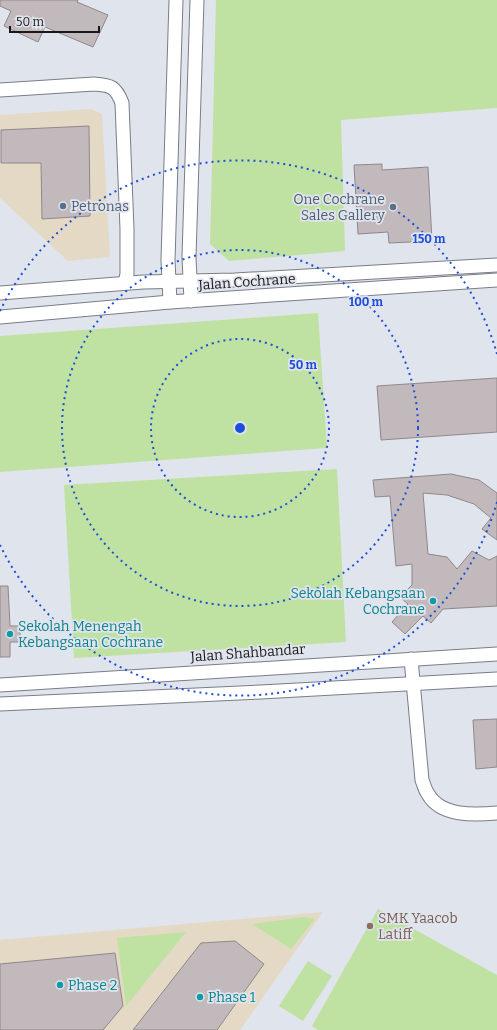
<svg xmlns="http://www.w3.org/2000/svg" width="497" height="1030" font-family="Bitter,serif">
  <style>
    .commercial { fill: #e4d9c5 }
    .green { fill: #bfe2a2 }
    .building { fill: #c2b9bc; stroke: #90878b }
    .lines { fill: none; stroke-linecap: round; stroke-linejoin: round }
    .minor-casing { stroke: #797d84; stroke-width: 15 }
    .minor { stroke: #fff; stroke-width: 13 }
    .ring { fill: none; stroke: #1d4ed8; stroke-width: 2; stroke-dasharray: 2 4 }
    .service-dot { fill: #5c6f8a; stroke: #e0e4ec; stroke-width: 1.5 }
    .culture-dot { fill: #0f9aa8; stroke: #e0e4ec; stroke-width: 1.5 }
    .education-dot { fill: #8d6e63; stroke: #e0e4ec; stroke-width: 1.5 }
    .labels { text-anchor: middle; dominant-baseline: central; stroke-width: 3.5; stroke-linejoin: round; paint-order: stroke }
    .service-label { font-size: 14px; fill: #4e5e75; stroke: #e0e4ec; text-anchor: end }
    .street-label { font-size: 14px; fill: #16181a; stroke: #e0e4ec }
    .culture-label { font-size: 14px; fill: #0d838f; stroke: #e0e4ec; text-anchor: start }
    .education-label { font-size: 14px; fill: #785e54; stroke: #e0e4ec; text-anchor: start }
    .centre { fill: #1d4ed8; stroke: #e0e4ec; stroke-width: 2 }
    .ring-label { font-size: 12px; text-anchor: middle; font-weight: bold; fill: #1d4ed8; stroke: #e0e4ec; stroke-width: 3.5; stroke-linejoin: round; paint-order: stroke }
  </style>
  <rect width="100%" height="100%" fill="#e0e4ec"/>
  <g class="commercial">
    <polygon points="91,109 102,114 110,257 68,261 0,198 0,115"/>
    <polygon points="323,912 240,1030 0,1030 0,940"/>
  </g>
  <g class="green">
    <polygon points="216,0 497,0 497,108 341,120 345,251 229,261 210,244"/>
    <polygon points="318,313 327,448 0,472 0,336"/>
    <polygon points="337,469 346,642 74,658 64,485"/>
    <polygon points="378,909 497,975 497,1030 318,1030 312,1026"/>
    <polygon points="303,917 315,919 291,949 252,924"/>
    <polygon points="186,932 126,1006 117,938"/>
    <polygon points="308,961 332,976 303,1021 279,1006"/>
  </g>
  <g class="building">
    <polygon points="0,0 78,0 77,2 108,15 93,47 45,27 38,42 4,26 11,11 0,6"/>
    <polygon points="89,126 90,216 42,219 41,163 1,163 1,130"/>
    <polygon points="382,164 382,170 428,167 432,241 389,243 388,232 358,234 354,165"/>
    <polygon points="497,378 497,432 381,440 377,386"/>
    <polygon points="451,474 479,480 497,493 497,540 482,529 491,518 474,504 447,495 423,493 428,554 447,557 457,569 472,551 489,560 497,556 497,606 443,609 431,623 423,616 405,634 392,622 408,604 400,597 412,585 412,564 396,566 390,496 375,497 373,480"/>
    <polygon points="0,586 8,586 10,626 20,626 20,642 10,642 10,657 0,657"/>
    <polygon points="497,719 497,767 476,769 473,720"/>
    <polygon points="235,941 264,964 217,1030 133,1030 201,943"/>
    <polygon points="115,953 123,1006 103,1030 0,1030 0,964"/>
  </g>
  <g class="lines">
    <g class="minor-casing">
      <g id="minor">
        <path d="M0,90L94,84C111,85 116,87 122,103L127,229V274L125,283"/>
        <polyline points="0,293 143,282 235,280 497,265"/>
        <polyline points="191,301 189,257 197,0"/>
        <polyline points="170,302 168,260 176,0"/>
        <polyline points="0,317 170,302 497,280"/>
        <path d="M411,659L422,780C424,785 425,790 428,794C441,817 475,815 497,813"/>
        <polyline points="0,685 497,654"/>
        <polyline points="0,704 261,692 497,679"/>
      </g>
    </g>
    <use href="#minor" class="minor"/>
  </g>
  <g class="ring">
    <circle cx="240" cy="428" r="89"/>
    <circle cx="240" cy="428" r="178"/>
    <path d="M497 502A267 267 0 0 1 0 545M0 311A267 267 0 0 1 497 354"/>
  </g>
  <g class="service-dot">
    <circle cx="63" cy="206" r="4"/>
    <circle cx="393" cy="207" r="4"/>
  </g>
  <g class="culture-dot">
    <circle cx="433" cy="601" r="4"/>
    <circle cx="10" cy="634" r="4"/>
    <circle cx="60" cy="985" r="4"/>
    <circle cx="200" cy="997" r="4"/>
  </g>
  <circle class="education-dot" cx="370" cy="926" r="4"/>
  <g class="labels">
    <g class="service-label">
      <text x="385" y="199">One Cochrane<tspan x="385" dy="16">Sales Gallery</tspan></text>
      <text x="71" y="206" text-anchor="start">Petronas</text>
    </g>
    <g class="street-label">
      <text transform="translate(247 282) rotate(-4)">Jalan Cochrane</text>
      <text transform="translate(248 653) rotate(-4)">Jalan Shahbandar</text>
    </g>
    <g class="culture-label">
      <text x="425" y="593" text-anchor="end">Sekolah Kebangsaan<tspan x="425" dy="16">Cochrane</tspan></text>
      <text x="18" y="626">Sekolah Menengah<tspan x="18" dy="16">Kebangsaan Cochrane</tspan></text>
      <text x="68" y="985">Phase 2</text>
      <text x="208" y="997">Phase 1</text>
    </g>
    <g class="education-label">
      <text x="378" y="918">SMK Yaacob<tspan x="378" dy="16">Latiff</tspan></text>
    </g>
  </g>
  <circle cx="240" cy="428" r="6" class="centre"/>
  <g class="ring-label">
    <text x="429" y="243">150 m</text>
    <text x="366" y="306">100 m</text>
    <text x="303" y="369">50 m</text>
  </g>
  <path d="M10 26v6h89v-6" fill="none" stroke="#16181a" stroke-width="2"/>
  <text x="16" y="26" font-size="12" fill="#16181a" stroke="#e0e4ec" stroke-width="3" paint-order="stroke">50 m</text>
</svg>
